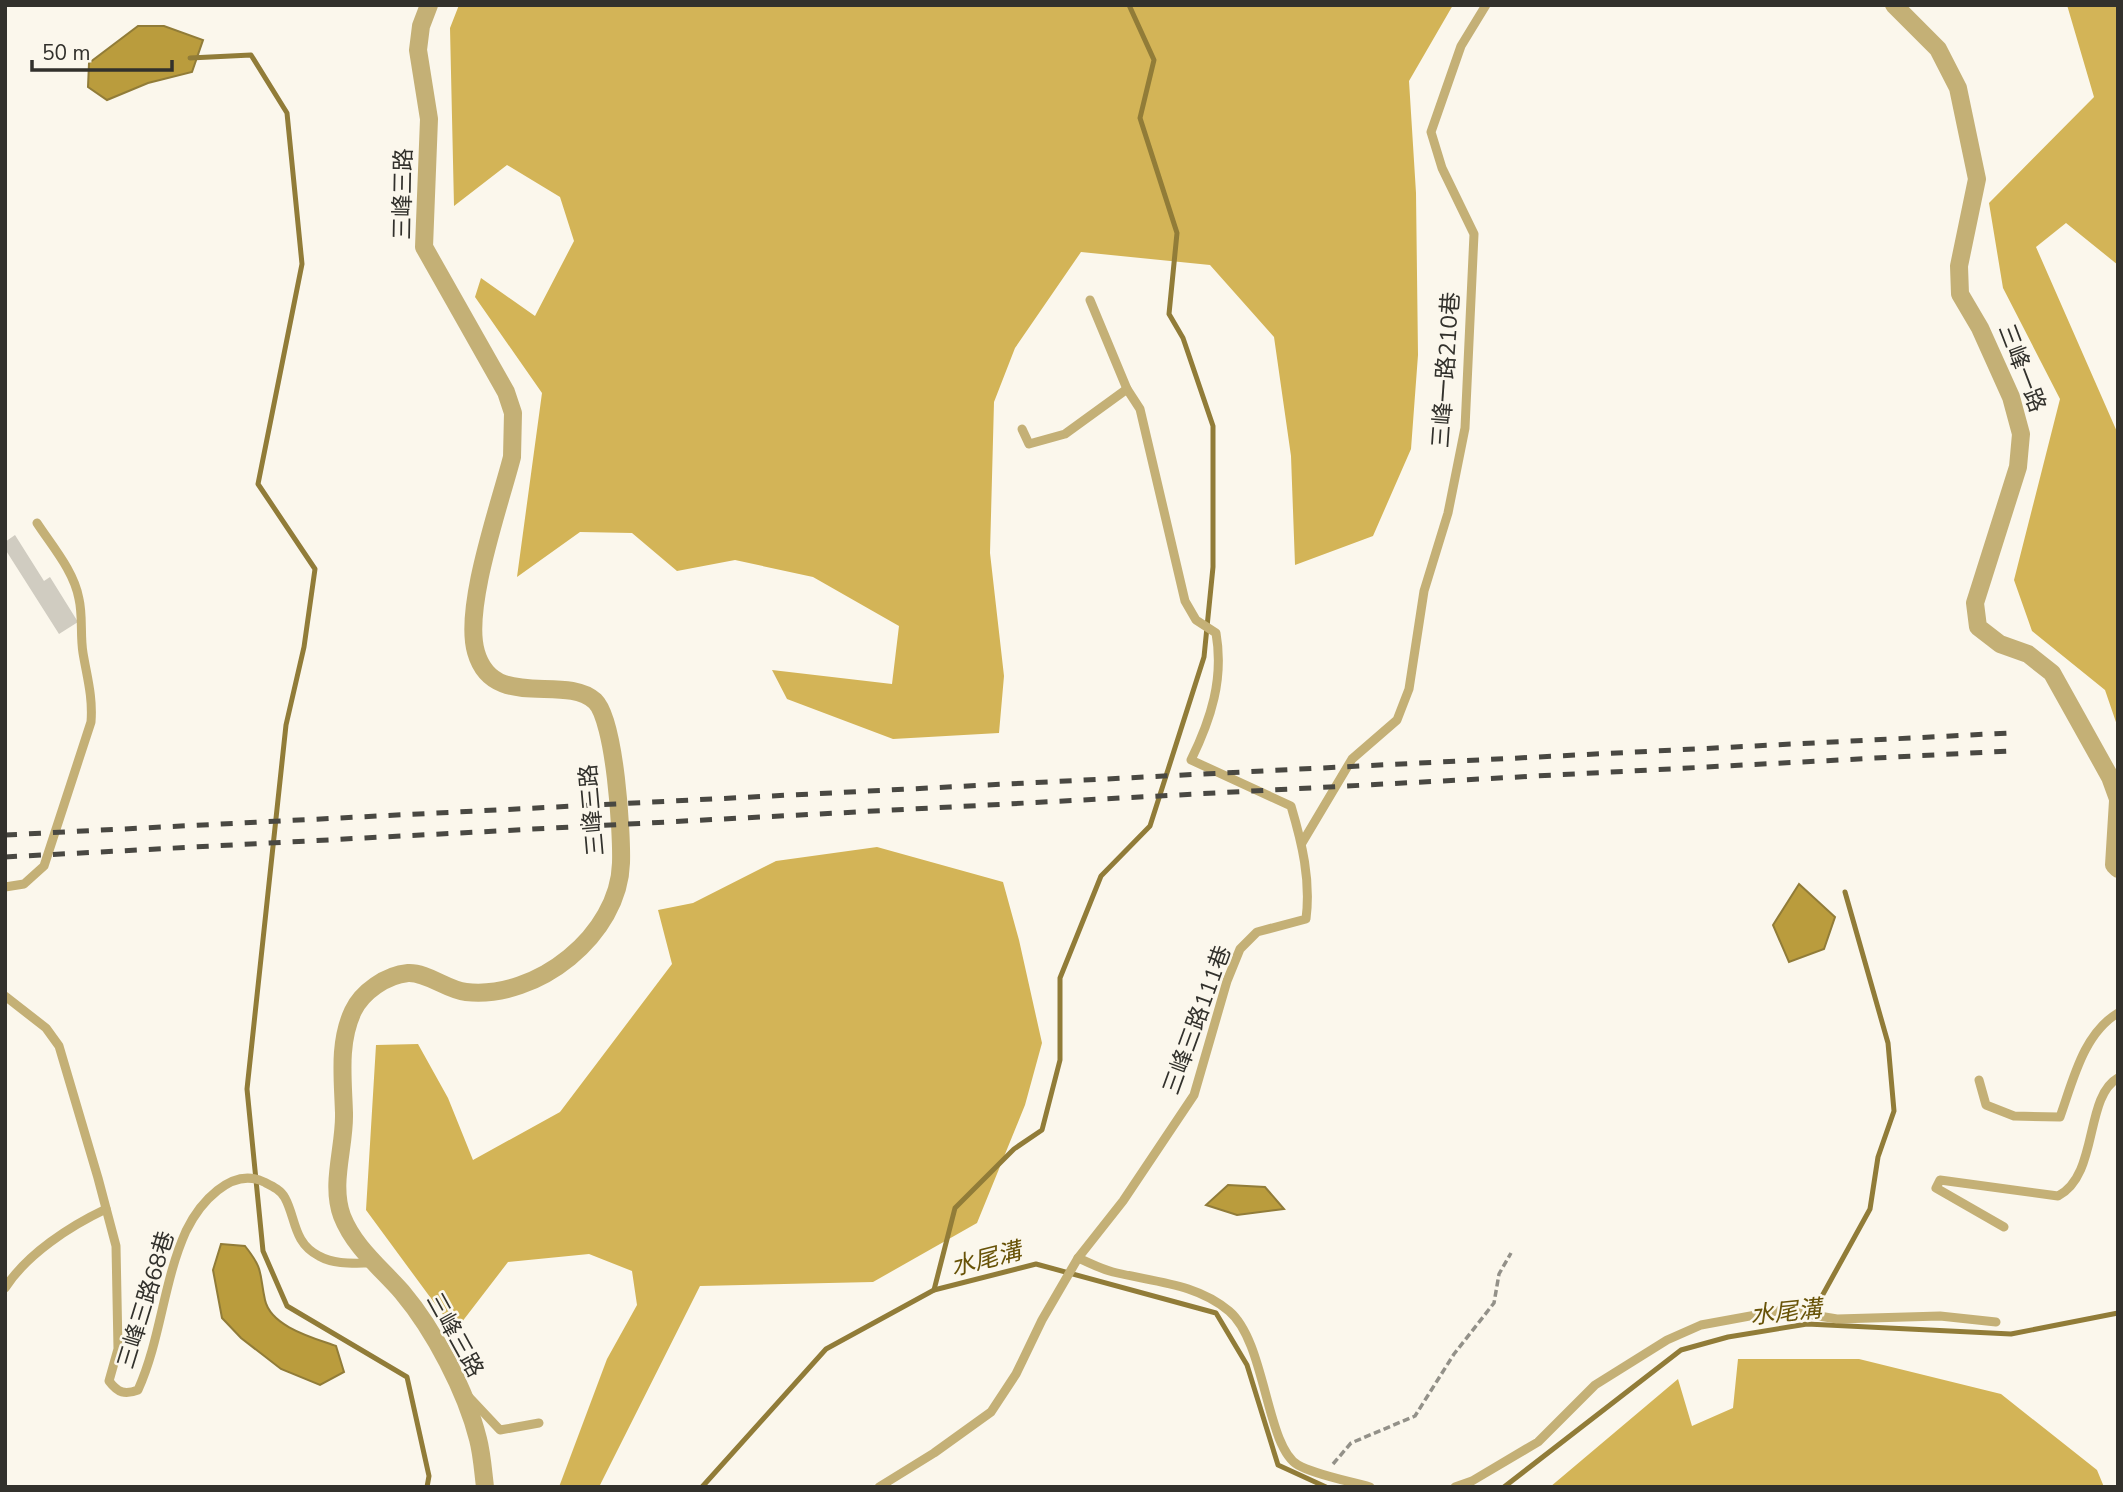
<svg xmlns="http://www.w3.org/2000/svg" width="2123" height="1492" font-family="'Nunito Sans','Noto Sans TC',sans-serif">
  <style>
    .forest { fill: #d3b457 }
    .water { fill: #ba9c3d; stroke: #917c38; stroke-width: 2 }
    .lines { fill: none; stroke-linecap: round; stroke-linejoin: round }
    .stream { stroke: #917c38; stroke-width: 5 }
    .building { fill: #d0ccc1 }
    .path { stroke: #939189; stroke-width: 3.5; stroke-dasharray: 7 3.5; stroke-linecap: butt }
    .lane { stroke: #c4b076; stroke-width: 9 }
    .street { stroke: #c4b076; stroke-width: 18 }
    .rail { stroke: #494842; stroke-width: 5; stroke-dasharray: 12 12; stroke-linecap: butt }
    .labels { text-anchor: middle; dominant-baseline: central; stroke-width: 5; stroke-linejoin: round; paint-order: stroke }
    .street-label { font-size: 23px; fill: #32312c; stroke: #fbf7ec }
    .water-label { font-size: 24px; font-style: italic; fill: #685308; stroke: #fbf7ec }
  </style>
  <rect width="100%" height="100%" fill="#fbf7ec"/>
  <g class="forest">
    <polygon points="459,5 1453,5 1409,81 1416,193 1418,355 1411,449 1373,536 1295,565 1291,456 1274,337 1210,265 1081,252 1015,348 994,402 990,553 1004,676 999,733 893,739 787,699 772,670 892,684 899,626 813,577 735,560 677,571 632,533 580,532 517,577 542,393 475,297 481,278 535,316 574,241 560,197 507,165 454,206 450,28"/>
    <polygon points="2067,5 2118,5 2118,265 2066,223 2036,247 2118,434 2118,728 2105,690 2032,631 2014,580 2060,399 2003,288 1989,203 2094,97"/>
    <polygon points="877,847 1003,882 1019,940 1042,1043 1025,1105 977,1223 873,1282 700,1286 599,1487 559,1487 607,1359 637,1305 632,1271 589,1254 508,1262 455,1331 366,1210 376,1045 418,1044 448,1098 473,1160 560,1112 672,964 658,910 693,903 776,861"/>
    <polygon points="1738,1359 1859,1359 2001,1394 2097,1470 2104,1487 1550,1487 1678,1379 1692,1426 1733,1408"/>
  </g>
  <g class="water">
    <polygon points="138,26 164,26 203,40 192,72 148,83 107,100 88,87 89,63"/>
    <polygon points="1799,884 1835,917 1824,949 1789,962 1773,925"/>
    <polygon points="1228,1185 1265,1187 1284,1209 1237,1215 1206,1205"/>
    <path d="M221,1244L245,1246C264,1270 259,1272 265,1300C271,1327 314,1338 336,1346L344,1372L320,1385L281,1369L241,1338L222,1318L213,1270Z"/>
  </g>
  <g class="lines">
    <g class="stream">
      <polyline points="190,58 251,55 287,113 302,264 258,484 315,569 304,647 286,725 247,1089 263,1251 287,1306 407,1377 429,1476 427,1487"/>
      <polyline points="934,1290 955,1208 1014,1149 1042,1130 1060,1060 1060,978 1101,876 1150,826 1204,657 1213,567 1213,426 1183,338 1169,314 1177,233 1140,118 1154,60 1129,5"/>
      <polyline points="1811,1316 1870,1209 1878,1157 1894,1111 1888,1043 1845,892"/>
      <polyline points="702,1487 826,1349 934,1290 1036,1264 1216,1313 1247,1365 1278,1465 1326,1487"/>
      <polyline points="1504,1487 1681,1350 1728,1337 1807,1324 2011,1334 2118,1313"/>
    </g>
  </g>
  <polygon class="building" points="15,535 44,581 50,577 78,622 59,634 5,549 5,542"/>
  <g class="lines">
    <polyline class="path" points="1333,1464 1351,1443 1415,1416 1454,1354 1494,1303 1499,1274 1511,1253"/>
    <g class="lane">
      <polyline points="1022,429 1029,444 1065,434 1127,389"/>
      <polyline points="1302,843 1352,759 1397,720 1409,689 1424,591 1448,513 1465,428 1474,234 1442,168 1431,132 1461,46 1486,5"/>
      <path d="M5,887L24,884L44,866L91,722C93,697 87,677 83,653C80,635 83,616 79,599C74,571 52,546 37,523"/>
      <path d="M5,996L46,1028L59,1046L98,1178L116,1246L118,1349L109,1381C118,1393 125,1395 138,1390C161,1339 163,1282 186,1231C199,1204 231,1166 264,1182C272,1186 281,1190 285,1198C296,1218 293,1243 319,1256C335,1265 354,1263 372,1263"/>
      <path d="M1979,1080L1986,1105L2014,1116L2060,1117C2073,1081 2083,1034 2118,1013"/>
      <path d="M2004,1227L1936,1188L1940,1180L2058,1196C2099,1175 2084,1097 2118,1078"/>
      <path d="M1078,1258C1090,1263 1101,1269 1113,1272C1153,1282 1196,1283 1229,1311C1266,1342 1266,1447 1298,1465C1315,1475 1350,1481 1370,1487"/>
      <path d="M5,1288C27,1254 70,1226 106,1209"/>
      <polyline points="469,1397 500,1430 539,1423"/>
      <path d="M879,1487L934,1453L991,1412L1016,1374L1042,1320L1078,1258L1123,1201L1194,1095L1227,981L1240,949L1257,932L1306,919C1311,880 1302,843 1291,806L1191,760C1211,719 1224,679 1216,633L1196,620L1185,601L1140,409L1127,389L1090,300"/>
      <polyline points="1455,1487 1472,1481 1538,1442 1595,1385 1667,1340 1701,1325 1783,1310 1837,1319 1940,1316 1996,1322"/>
    </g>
    <g class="street">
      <path d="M429,5L421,26L418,50L429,119L424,247L506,392L513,413L512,457C500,504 463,608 476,652C493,712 564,673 595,701C615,720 622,833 621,863C619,935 537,1000 466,992C447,990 427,972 408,973C386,975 362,992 353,1011C338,1043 343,1079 344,1113C345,1147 330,1183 342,1216C354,1247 381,1268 402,1292C434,1330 466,1391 478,1439C482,1454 483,1471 485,1487"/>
      <polyline points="1894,5 1938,49 1958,88 1977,179 1959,266 1960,294 1980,328 2011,397 2021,434 2018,467 1975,603 1978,627 2000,644 2028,654 2052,673 2110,777 2118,799"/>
      <polyline points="2118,801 2114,865 2118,869"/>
    </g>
    <g class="rail">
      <polyline points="5,835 2009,733"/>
      <polyline points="5,857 2009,751"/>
    </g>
  </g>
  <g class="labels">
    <g class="street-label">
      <text transform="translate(403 194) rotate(-89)">三峰三路</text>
      <text transform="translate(2022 368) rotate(69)">三峰一路</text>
      <text transform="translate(1446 370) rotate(-86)">三峰一路210巷</text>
      <text transform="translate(592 810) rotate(-95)">三峰三路</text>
      <text transform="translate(1197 1020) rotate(-70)">三峰三路111巷</text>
      <text transform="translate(146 1300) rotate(-73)">三峰三路68巷</text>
      <text transform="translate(455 1335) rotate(61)">三峰三路</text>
    </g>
    <g class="water-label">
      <text transform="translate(986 1259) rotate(-14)">水尾溝</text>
      <text transform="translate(1786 1312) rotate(-6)">水尾溝</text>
    </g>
  </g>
  <rect width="2123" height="1492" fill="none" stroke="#32312c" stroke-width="14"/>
  <path d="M32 60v10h140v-10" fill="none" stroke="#32312c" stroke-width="3.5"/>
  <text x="42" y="60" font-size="21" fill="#32312c" stroke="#fbf7ec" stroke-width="5" paint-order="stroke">50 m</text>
</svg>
